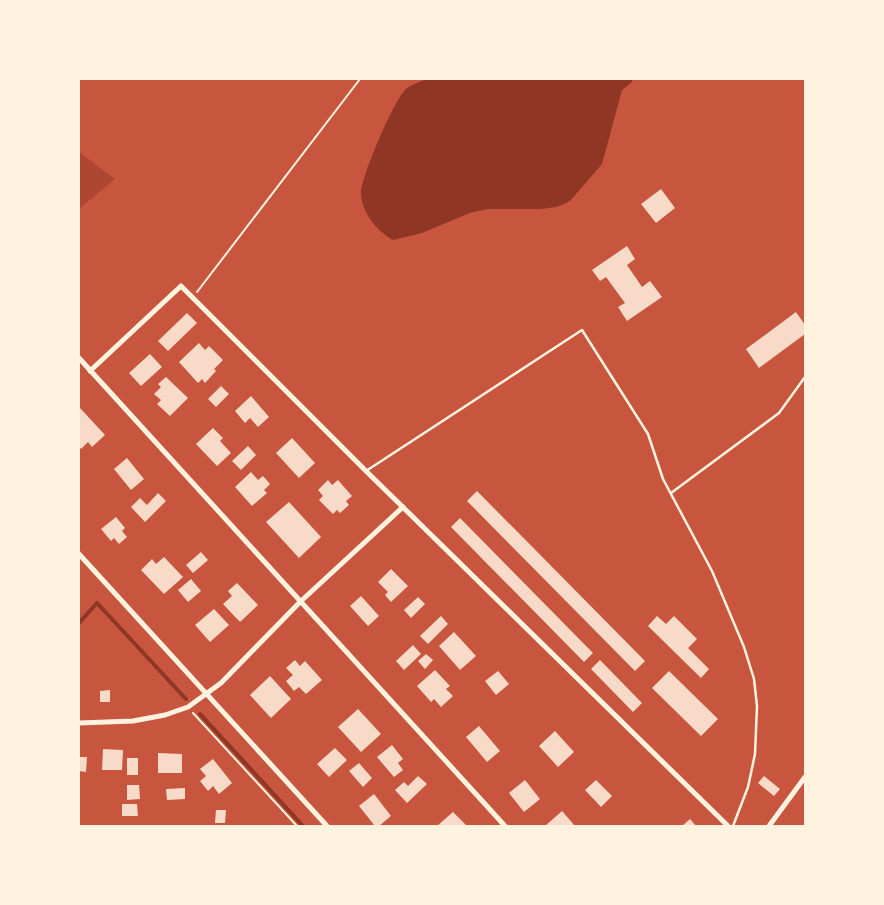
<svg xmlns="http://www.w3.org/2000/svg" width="884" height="905" font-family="'Alegreya Sans',sans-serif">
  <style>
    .green { fill: #ae4732 }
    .water { fill: #8f3625 }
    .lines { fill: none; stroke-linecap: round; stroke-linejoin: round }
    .stream { stroke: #8f3625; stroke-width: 4 }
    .building { fill: #f7dbc8 }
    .path { stroke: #fff3e0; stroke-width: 2 }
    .service { stroke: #fff3e0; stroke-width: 2.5 }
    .minor { stroke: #fff3e0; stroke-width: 5 }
  </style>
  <rect width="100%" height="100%" fill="#c8553d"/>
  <polygon class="green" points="79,152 115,179 79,209"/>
  <path class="water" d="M428,79H633L632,82L622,90L602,164L570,201L557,207L541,209H487L470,213L422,233L393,240C377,231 362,213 361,194C360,179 395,98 406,89C412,84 421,81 428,79Z"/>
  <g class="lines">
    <g class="stream">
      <polyline points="79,623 97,603 186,699"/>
      <polyline points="200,714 303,826"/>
    </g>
  </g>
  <g class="building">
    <polygon points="661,189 675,208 656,223 641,204"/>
    <polygon points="627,246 635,259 627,265 642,287 650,281 662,297 627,321 618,307 625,303 606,277 600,281 592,270"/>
    <polygon points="796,312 805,325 805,334 759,368 746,349"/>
    <polygon points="187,313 197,323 168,351 158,341"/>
    <polygon points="199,343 205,350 209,346 223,360 214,369 216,371 205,383 202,379 198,383 179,362"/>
    <polygon points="150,354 162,367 141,386 129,373"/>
    <polygon points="166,377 188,398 170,416 157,404 161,400 154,394 161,387 158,384"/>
    <polygon points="221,386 229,394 216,407 208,399"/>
    <polygon points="251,396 269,417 258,427 250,418 245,423 235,411"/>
    <polygon points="80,408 105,435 92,447 88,442 81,449 79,446 79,409"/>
    <polygon points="213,428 223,438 220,441 231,453 217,466 196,444"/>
    <polygon points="292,438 315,463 299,478 276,453"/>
    <polygon points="248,446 256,455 241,470 232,461"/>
    <polygon points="127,458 144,479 131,490 114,469"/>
    <polygon points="251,472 258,480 263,476 270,484 264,490 267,493 252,506 235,487"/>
    <polygon points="328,480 332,485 338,480 352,496 346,501 349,505 340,513 337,510 333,514 319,500 323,496 318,490"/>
    <polygon points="477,491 645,661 635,671 467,501"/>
    <polygon points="158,493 166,501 145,522 131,507 140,498 147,505"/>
    <polygon points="289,502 321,537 299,558 266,522"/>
    <polygon points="116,517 125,528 122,531 127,537 119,544 114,538 111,541 101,529"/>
    <polygon points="460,518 593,653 584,662 451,527"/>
    <polygon points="201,552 208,560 193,573 186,565"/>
    <polygon points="164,557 183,577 164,594 141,570 152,559 156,564"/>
    <polygon points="391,569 408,586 391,602 385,595 388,592 378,582"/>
    <polygon points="191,579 201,591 188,602 178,590"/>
    <polygon points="237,583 258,605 240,622 223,604 232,596 228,591"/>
    <polygon points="361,596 379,616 368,626 350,606"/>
    <polygon points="418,597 425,604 411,618 404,610"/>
    <polygon points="214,609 229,625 210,642 195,625"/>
    <polygon points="441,616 448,624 428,644 420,636"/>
    <polygon points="657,616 666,624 674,616 697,639 688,648 709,669 701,678 648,626"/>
    <polygon points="454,632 476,656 460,670 439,646"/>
    <polygon points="413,645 421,654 404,670 396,661"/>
    <polygon points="426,654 433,660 425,669 418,661"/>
    <polygon points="295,660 300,666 305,661 322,680 306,694 299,687 294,691 286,681 293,675 286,668"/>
    <polygon points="600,660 642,703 633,712 591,669"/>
    <polygon points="435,670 450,686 446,689 453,696 441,707 434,699 431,702 417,686"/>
    <polygon points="498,671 509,684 496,695 485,681"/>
    <polygon points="669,671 718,719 701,736 652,688"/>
    <polygon points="270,676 291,699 271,718 250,695"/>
    <polygon points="110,690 110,702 100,702 100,691"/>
    <polygon points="358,709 381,734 361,752 338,727"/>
    <polygon points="479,726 500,751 487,762 466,737"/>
    <polygon points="555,731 574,752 558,767 539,746"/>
    <polygon points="392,745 403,759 398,763 403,770 394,777 377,757"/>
    <polygon points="335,748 347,760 329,777 317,764"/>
    <polygon points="103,749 123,750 122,770 102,770"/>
    <polygon points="158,753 182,754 182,773 158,773"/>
    <polygon points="79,757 87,757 86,772 79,771"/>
    <rect x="127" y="758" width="11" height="17"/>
    <polygon points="213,759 232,783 219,794 213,786 208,791 200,781 206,776 200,769"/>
    <polygon points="359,763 372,778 363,787 349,771"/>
    <polygon points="418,776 427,784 407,803 395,790 404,782 408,786"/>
    <polygon points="764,776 780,789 774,796 758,783"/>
    <polygon points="525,780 540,799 524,812 509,793"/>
    <polygon points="596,780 612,796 601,807 585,790"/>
    <polygon points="127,785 139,785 140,799 127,800"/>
    <polygon points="185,788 185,799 167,800 166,789"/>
    <polygon points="374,794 391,816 379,826 375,826 359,806"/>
    <polygon points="122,804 137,804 138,816 122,816"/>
    <polygon points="216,810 226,810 225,823 215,823"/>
    <polygon points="562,811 575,826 545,826"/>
    <polygon points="453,812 467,826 437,826"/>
    <polygon points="690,819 696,826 682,826"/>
  </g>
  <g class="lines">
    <g class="path">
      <polyline points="197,292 360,79"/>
      <polyline points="193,713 297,826"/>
    </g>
    <g class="service">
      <polyline points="366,471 582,330 648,434 663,479 712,571 744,647 754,679 757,706 755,754 748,787 733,826"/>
      <polyline points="671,493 779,413 805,377"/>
    </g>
    <g class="minor">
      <polyline points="79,358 505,826"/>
      <polyline points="90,371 181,286 366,471 728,826"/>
      <polyline points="79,554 327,826"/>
      <polyline points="79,723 133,721 165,715 188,707 221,683 300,602 403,507"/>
      <polyline points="769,826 805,777"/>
    </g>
  </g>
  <rect width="884" height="905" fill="none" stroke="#fff3e0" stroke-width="160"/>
</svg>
